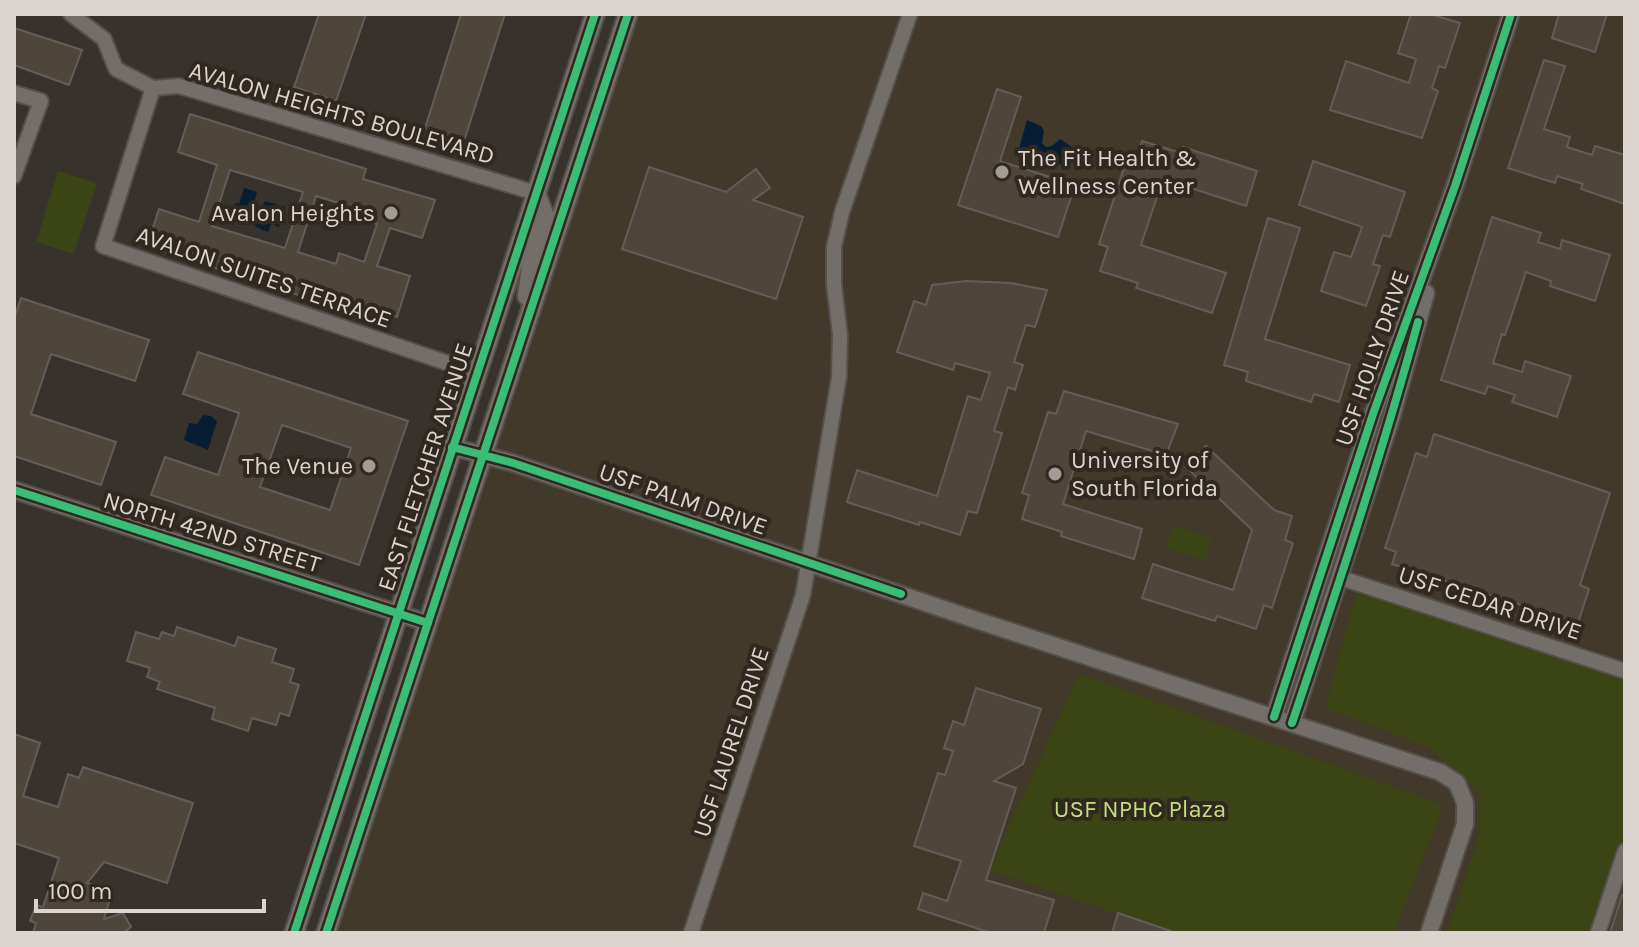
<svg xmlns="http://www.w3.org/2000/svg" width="1639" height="947" font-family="Karla,sans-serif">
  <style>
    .education { fill: #42392a }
    .green { fill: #3a4414 }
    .water { fill: #071d34 }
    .building { fill: #4e463a; stroke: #625d59; stroke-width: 2; fill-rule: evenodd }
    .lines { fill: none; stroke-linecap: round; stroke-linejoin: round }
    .minor-casing { stroke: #544f4b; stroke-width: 18 }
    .tertiary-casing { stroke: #544f4b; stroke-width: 20 }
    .secondary-casing { stroke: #544f4b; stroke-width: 22 }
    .minor { stroke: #736e6a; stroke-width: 14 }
    .tertiary { stroke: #736e6a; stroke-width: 16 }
    .secondary { stroke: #746e68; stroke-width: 18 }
    .cycleway-casing { stroke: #312820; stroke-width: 13 }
    .cycleway { stroke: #3abd76; stroke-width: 8 }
    .poi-dot { fill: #a29b96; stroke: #312820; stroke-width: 3 }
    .labels { text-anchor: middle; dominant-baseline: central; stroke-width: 8; stroke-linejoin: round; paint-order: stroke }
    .street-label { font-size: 24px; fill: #dbd4cf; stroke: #312820 }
    .poi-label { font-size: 24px; fill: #dbd4cf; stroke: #312820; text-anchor: start }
    .park-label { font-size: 24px; fill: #c3df7b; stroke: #312820 }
  </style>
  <rect width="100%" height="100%" fill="#38322d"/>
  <polygon class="education" points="635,14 1625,14 1625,933 335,933"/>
  <g class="green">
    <polygon points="58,171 97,183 74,254 36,242"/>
    <polygon points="1173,525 1212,537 1205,561 1166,548"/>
    <polygon points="1359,583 1625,675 1625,857 1601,933 1447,933 1480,833 1479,792 1429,747 1325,708"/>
    <polygon points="1079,674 1444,805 1394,933 1174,933 989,870"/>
  </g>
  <g class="water">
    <polygon points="1027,120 1041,126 1044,131 1042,143 1046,147 1052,146 1060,139 1072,147 1066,166 1018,152"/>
    <path d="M244,188L257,192L253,206L262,208L265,201L285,207L279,227L271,224L268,232C254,228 247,218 232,214L235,203L239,204Z"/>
    <polygon points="203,415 211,416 217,421 208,450 184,440 189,423 197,424"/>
  </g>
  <g class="building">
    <polygon points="319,14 366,14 336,101 294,87"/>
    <polygon points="461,14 505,14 464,141 425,128"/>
    <polygon points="1411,14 1430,14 1460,23 1445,68 1439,66 1432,88 1438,91 1422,138 1330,110 1346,61 1409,83 1416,59 1398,53"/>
    <polygon points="1559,14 1607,14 1595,52 1552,38"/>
    <polygon points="14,28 82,50 69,85 14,65"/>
    <polygon points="1544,60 1565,66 1544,129 1570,137 1567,147 1592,155 1595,146 1625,155 1625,204 1581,189 1583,184 1557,176 1555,183 1508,168"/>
    <polygon points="997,89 1021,97 1000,161 1075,185 1058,237 958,205"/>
    <path d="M190,114L366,169L363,179L435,200L422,238L390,228L377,266L410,276L397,317L326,294L323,303L147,246L159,209L199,222L217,165L178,152ZM230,170L303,192L285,248L212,226ZM316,196L354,208L351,217L377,224L364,262L339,253L336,264L298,252Z"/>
    <polygon points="1142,141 1181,153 1183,147 1257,171 1246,206 1163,179 1141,245 1226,273 1212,313 1136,288 1138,283 1100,271 1108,247 1099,244 1126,162 1135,164"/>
    <polygon points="1313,161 1405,192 1390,237 1383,235 1373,264 1380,266 1366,306 1321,291 1334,252 1351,257 1362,227 1299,205"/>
    <polygon points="649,167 726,192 756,169 770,188 753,200 803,217 776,299 622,249"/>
    <polygon points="1492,217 1541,233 1538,242 1560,249 1562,240 1610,255 1595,301 1550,286 1551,281 1526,272 1505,335 1502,334 1493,363 1522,372 1525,361 1571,376 1557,417 1512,402 1515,395 1488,386 1485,394 1441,380"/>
    <polygon points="1268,218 1300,228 1265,339 1350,365 1339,402 1314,394 1311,402 1246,381 1248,372 1224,365"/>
    <polygon points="966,281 1011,283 1047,290 1035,327 1026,325 1014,362 1023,365 1015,390 1008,387 994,431 1002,433 977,513 968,511 960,535 920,522 919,525 847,502 857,470 937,496 968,396 981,400 990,373 955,363 953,370 897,352 914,301 926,305 932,285"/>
    <polygon points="21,298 149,340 135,381 51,354 31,414 116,442 101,485 14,456 14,319"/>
    <path d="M198,352L408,421L359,565L151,495L165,457L218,475L239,413L183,394ZM282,425L351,448L330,510L260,487Z"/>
    <polygon points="1064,391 1178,424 1166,455 1086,431 1063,504 1142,529 1134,559 1061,536 1062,532 1022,519 1029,495 1022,493 1048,412 1056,414"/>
    <polygon points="1434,434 1610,493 1580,585 1589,589 1578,623 1392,564 1396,552 1385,548 1416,453 1427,457"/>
    <polygon points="1206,446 1274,510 1292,516 1285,540 1293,543 1272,608 1264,605 1256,629 1217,616 1215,621 1142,598 1153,564 1233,590 1252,530 1186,467"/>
    <polygon points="177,627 235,646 238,637 276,649 272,662 294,669 290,682 299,685 289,716 280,713 276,725 252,718 248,731 212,719 215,708 157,689 160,682 147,677 150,668 127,661 136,632 159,639 162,632 174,636"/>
    <polygon points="976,688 1041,709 1023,764 994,781 1016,788 986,880 1054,900 1044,933 991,933 918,909 923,893 947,901 961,861 914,846 938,773 945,775 953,751 944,748 953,721 964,725"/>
    <polygon points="14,734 40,743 23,796 58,807 68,774 79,778 83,767 193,803 167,883 104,862 87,883 112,892 104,919 123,913 131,927 123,933 33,933 36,923 30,921 36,905 43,907 59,858 14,843"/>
    <polygon points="1622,895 1625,896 1625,933 1610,933"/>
    <polygon points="1118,913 1171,931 1170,933 1112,933"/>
  </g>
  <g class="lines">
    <g class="minor-casing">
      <g id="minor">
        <polyline points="71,14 104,39 116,69 153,88 179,86 536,193"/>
        <polyline points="153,88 103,246 477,373"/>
        <polyline points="14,93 41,101 14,176"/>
        <polyline points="1341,578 1625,671"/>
        <polyline points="691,933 803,595 839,377 840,335 834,284 834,247 842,212 910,14"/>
        <polyline points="1598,933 1625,851"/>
      </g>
    </g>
    <g class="tertiary-casing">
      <g id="tertiary">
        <polyline points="452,447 513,463 979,621 1440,772 1457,783 1465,803 1465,824 1429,933"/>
        <polyline points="14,490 428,623"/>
        <polyline points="1274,717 1373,414 1455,186 1511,14"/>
        <polyline points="1292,723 1391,419 1426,293"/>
      </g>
    </g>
    <g class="secondary-casing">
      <g id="secondary">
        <polyline points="527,296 533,253 545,217 536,193"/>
        <polyline points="294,933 595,14"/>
        <polyline points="326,933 628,14"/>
      </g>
    </g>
    <use href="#minor" class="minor"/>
    <use href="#tertiary" class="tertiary"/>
    <use href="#secondary" class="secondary"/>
    <g class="cycleway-casing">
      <g id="cycleway">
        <polyline points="452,447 513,463 901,594"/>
        <polyline points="14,490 428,623"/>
        <polyline points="1274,717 1373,414 1455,186 1511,14"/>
        <path d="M1292,723C1337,590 1381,457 1418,322"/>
        <polyline points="294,933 595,14"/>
        <polyline points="326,933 628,14"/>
      </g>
    </g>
    <use href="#cycleway" class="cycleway"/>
  </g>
  <g class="poi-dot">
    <circle cx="1002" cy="172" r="8"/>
    <circle cx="391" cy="213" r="8"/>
    <circle cx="369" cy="466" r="8"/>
    <circle cx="1055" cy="474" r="8"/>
  </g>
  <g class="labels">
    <g class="street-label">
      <text transform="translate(342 113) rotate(16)">AVALON HEIGHTS BOULEVARD</text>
      <text transform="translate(264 277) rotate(19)">AVALON SUITES TERRACE</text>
      <text transform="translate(1372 358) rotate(-71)">USF HOLLY DRIVE</text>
      <text transform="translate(425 467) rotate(-72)">EAST FLETCHER AVENUE</text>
      <text transform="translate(683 499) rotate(19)">USF PALM DRIVE</text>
      <text transform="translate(212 532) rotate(17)">NORTH 42ND STREET</text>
      <text transform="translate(1490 603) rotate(18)">USF CEDAR DRIVE</text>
      <text transform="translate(731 742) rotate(-72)">USF LAUREL DRIVE</text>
    </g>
    <g class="poi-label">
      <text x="1018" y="158">The Fit Health &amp;<tspan x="1018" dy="28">Wellness Center</tspan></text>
      <text x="375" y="213" text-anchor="end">Avalon Heights</text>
      <text x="1071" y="460">University of<tspan x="1071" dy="28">South Florida</tspan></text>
      <text x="353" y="466" text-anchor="end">The Venue</text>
    </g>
    <g class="park-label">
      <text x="1140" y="809">USF NPHC Plaza</text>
    </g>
  </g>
  <rect width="1639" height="947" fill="none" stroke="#dbd4cf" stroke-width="32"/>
  <path d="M36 899v12h228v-12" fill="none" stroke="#dbd4cf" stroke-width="4"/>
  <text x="48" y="899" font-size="24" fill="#dbd4cf" stroke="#312820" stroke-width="6" paint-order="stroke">100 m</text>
</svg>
